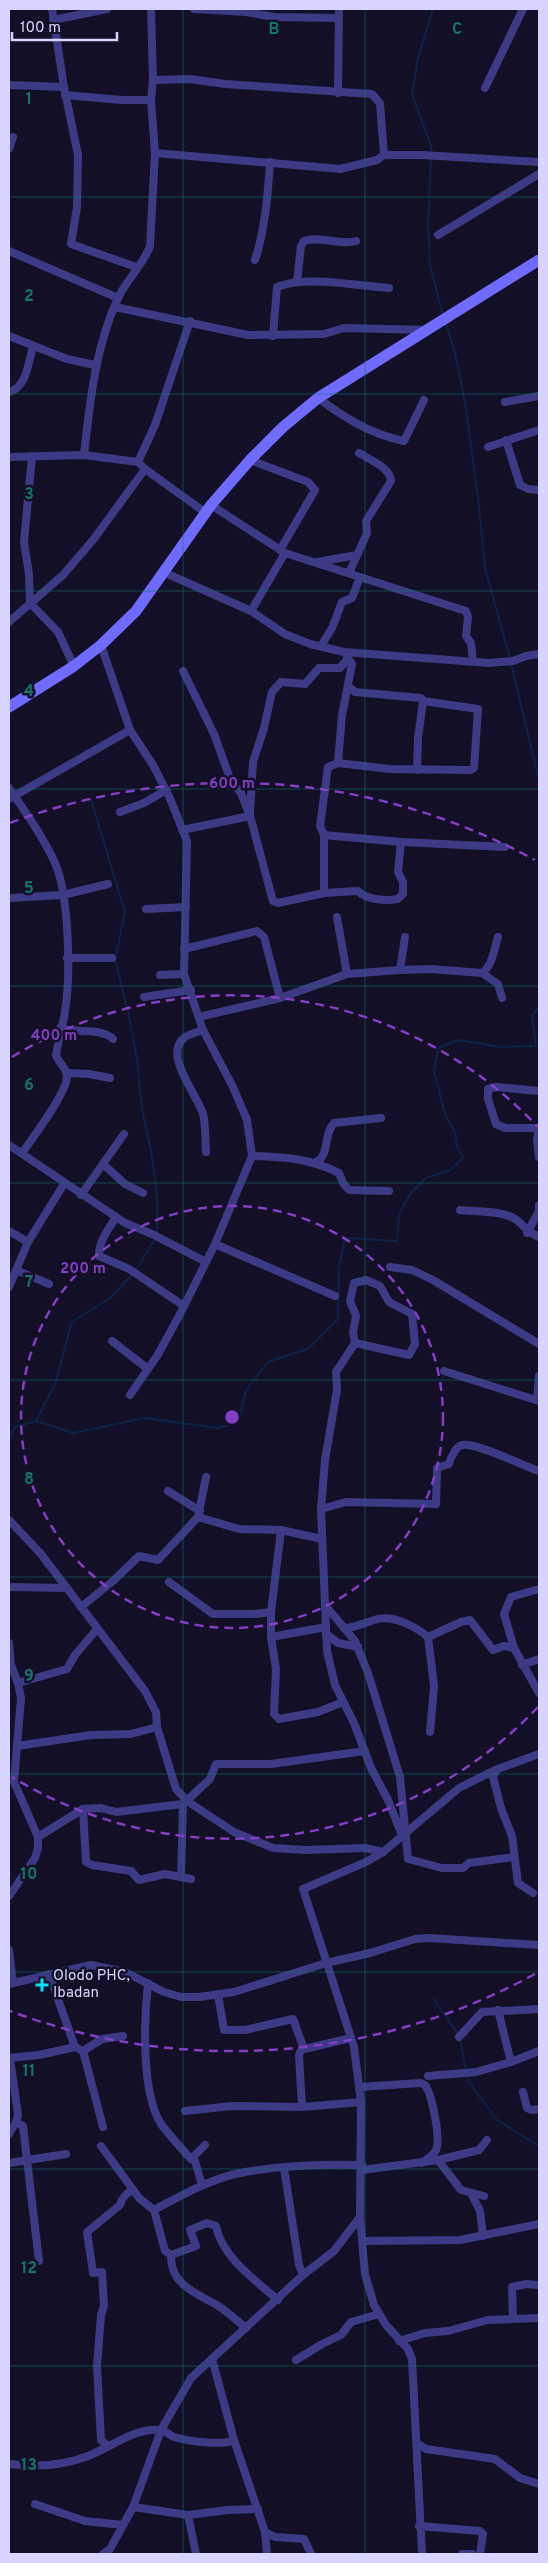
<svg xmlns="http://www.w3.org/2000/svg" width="548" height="2563" font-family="Overpass,sans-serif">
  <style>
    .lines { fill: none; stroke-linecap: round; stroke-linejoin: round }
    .stream { stroke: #0c2248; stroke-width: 2 }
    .street { stroke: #3d3a85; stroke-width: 8 }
    .secondary { stroke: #6f6bff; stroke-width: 11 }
    .grid { fill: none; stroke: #0f766e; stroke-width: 1; stroke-opacity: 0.55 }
    .ring { fill: none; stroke: #843dc5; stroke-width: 2.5; stroke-dasharray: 9 6 }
    .poi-dot { fill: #00e5ff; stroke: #130f26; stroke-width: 2 }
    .labels { text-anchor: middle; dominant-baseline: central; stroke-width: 5; stroke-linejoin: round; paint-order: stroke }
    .poi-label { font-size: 15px; fill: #d9d4ff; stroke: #130f26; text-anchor: start }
    .grid-label { font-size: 16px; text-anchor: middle; font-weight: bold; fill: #0f766e; stroke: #130f26; stroke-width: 5; stroke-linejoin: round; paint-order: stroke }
    .centre { fill: #843dc5; stroke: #130f26; stroke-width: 2.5 }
    .ring-label { font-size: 15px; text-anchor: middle; font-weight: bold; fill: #843dc5; stroke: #130f26; stroke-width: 5; stroke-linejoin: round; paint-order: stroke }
  </style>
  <rect width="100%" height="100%" fill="#130f26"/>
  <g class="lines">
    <g class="stream">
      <polyline points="431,153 431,145 412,95 418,58 433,9"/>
      <polyline points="431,158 428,224 430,265 443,316"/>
      <polyline points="446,323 455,353 465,402 478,497 485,568 510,658"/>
      <polyline points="511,663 539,780"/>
      <polyline points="91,800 125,912 115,960 128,1011 137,1059 142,1110 152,1156 157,1198 157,1233"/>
      <polyline points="136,1270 156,1237"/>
      <polyline points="36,1421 55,1384 72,1322 110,1298 133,1274"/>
      <polyline points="9,1440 15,1427 36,1421 73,1433 145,1418 217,1428 238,1423 246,1390 268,1362 308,1349 338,1319 339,1268 345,1238 397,1241 399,1214 410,1194 426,1178 450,1170 463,1158 457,1147 455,1133 445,1114 434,1071 438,1048 458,1040 501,1047 536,1046 532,1016 539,1007"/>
      <polyline points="434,1999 458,2034"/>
      <polyline points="460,2039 466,2071"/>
      <polyline points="467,2075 468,2081 497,2120 539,2146"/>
    </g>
    <g class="street">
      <polyline points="52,9 64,87 78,155 77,207 71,244 136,267"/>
      <polyline points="194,9 246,12 274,17 339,18"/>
      <polyline points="53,20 107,9"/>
      <polyline points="153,80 190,79 225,84 372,94 380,103 384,155 377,160 340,169 155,153"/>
      <polyline points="9,85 64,87"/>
      <polyline points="485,88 523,9"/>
      <polyline points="338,93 339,9"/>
      <polyline points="65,95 121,100 151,100"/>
      <polyline points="9,149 13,137"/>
      <polyline points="384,155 422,155 539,162"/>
      <polyline points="438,235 539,174"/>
      <polyline points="9,251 118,298"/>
      <path d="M255,260C265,230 268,193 270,162"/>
      <path d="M297,282L301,246L304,241C320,235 339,246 356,241"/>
      <polyline points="115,307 248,335 324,334 344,328 429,330"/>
      <polyline points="9,336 67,359 95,365"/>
      <path d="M273,336L277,287C306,275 357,286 389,288"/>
      <path d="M9,392C27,387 28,363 33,347"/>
      <path d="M318,398C345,418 370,434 404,441L424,400"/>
      <polyline points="505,402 539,396"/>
      <polyline points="506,440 520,485 528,489 539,490"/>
      <polyline points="488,447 539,430"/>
      <path d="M84,455C90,402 95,348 118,298C126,281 145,262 150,246L155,153L151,100L153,80L151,9"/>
      <polyline points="32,456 24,542 29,574 30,603 58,632 74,666"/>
      <polyline points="9,457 84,455 138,462 145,469 206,513"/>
      <polyline points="250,460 308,482 315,490 280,550"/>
      <polyline points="138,462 155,425 190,321"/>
      <polyline points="211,505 285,553 466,611 468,617 466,636 471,643 473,661"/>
      <polyline points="317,562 357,555"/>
      <polyline points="163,572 251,611 285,634 310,644 344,652 489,663 513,661 526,656 539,654"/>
      <path d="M349,573L367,533L366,521L391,481C390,467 370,460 359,453"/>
      <polyline points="251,611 285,553"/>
      <polyline points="9,622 63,575 93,540 145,469"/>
      <polyline points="101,645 130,730 153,765 169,796 187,841 184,974 203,1030 233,1087 247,1120 252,1156 215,1244 178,1318 157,1356 130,1395"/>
      <polyline points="321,646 332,628 342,602 352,598 360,577"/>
      <path d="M183,671L214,734L231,781L241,793L250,816L273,901L278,903L324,893L358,891C366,900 386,901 398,899L403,894V882L398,872L401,842"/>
      <polyline points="348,686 355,692 421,698 423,701 418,738 417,770"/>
      <polyline points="338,763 342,715 352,664 347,657"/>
      <path d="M9,788C25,812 43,836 55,863C69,895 71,975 65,1011C63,1026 58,1040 56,1056C59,1063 66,1067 67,1076C68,1091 32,1139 22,1153"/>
      <polyline points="9,799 130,730"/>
      <polyline points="120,812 144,803 166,790"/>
      <polyline points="250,812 253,762 264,728 272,692 281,682 305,684 319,668 340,668 348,659"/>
      <polyline points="182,830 250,816"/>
      <polyline points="324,835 401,842 505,847"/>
      <polyline points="324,893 324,835 320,826 328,767 338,763 390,769 471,770 474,768 478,709 423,701"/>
      <polyline points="9,898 63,895 108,884"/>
      <polyline points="146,909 186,907"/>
      <polyline points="337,917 347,974"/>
      <polyline points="184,949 257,931 264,937 280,998"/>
      <polyline points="67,958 112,958"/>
      <polyline points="400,970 405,937"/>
      <path d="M482,973C493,965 494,949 498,937"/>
      <polyline points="160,975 184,974"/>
      <polyline points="144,997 191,990"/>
      <polyline points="199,1017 280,998 347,974 400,970 431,969 482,973 498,984 502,998"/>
      <path d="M60,1028C75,1034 101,1027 113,1039"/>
      <path d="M203,1030C197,1032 190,1034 185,1037C162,1054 197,1094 203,1114C206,1125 205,1140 206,1152"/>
      <polyline points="67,1073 89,1074 110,1078"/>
      <polyline points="539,1091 496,1087 488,1089 488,1099 496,1124 505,1128 539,1128"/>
      <polyline points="539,1128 537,1140 539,1157"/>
      <polyline points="9,1145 125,1223 152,1234 206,1262"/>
      <path d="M252,1156C283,1157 310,1158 339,1173L343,1183L349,1190L389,1191"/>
      <path d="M316,1162C330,1156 323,1134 334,1123L381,1118"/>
      <polyline points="103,1164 125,1184 143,1193"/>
      <polyline points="81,1195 124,1134"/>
      <path d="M460,1210C476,1212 505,1210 518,1221C527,1229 527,1232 539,1237"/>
      <path d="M116,1217C109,1229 98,1242 99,1256L129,1269L184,1306"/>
      <polyline points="9,1231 28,1242"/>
      <polyline points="527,1233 539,1211 539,1205"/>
      <polyline points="215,1244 335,1296"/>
      <polyline points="390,1267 412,1270 433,1280 539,1344"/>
      <polyline points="16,1270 49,1284"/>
      <polygon points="366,1280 380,1286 389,1302 412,1314 415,1344 409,1355 355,1343 353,1333 356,1316 350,1301 354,1283"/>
      <polyline points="9,1287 28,1242 64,1184"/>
      <polyline points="112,1341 148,1369"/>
      <polyline points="355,1343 336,1372 337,1390 325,1460 321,1509 327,1651 335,1685 354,1723 371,1768 388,1800 402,1835"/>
      <polyline points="444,1371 539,1401"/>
      <polyline points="537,1400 539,1376"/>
      <polyline points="168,1491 200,1511"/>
      <path d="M321,1509L346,1502L436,1504L437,1468L449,1464C450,1459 456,1446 462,1445C476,1442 523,1466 539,1471"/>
      <polyline points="198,1517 239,1529 281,1530 322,1539"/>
      <polyline points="9,1520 41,1554 145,1691 156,1712 157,1727 176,1789 187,1801 234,1832 273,1848 306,1850 365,1848 383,1852"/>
      <polyline points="281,1530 271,1612 271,1637 276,1669 274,1714 279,1719 318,1712 343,1702"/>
      <polyline points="169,1582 213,1614 255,1614 271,1612"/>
      <polyline points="9,1587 67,1588"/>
      <polyline points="539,1589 511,1597 504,1614 514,1648 539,1693"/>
      <polyline points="325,1605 355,1641 368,1673 400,1777 408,1859 442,1868 463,1868 469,1863 514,1857"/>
      <polyline points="81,1607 113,1581 139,1556 158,1560 198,1517 206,1477"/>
      <path d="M344,1628C355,1628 364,1623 374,1620C392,1614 415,1626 428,1637"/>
      <polyline points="326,1634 338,1643 358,1647"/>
      <polyline points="271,1637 326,1627"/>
      <polyline points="9,1643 11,1665 18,1683 21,1698 14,1782 38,1837 38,1848 35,1858 9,1896"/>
      <polyline points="522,1665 539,1659"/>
      <polyline points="18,1683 67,1669 75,1655 97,1629"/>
      <polyline points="430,1732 434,1686 428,1637 461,1622 470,1620 493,1650 504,1646 514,1648"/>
      <polyline points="17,1746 91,1735 131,1734 157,1727"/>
      <polyline points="497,1770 493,1777 501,1808 512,1836 518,1883 533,1893"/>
      <polyline points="83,1809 86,1862 92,1865 131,1871 139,1880 165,1874 191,1879"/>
      <polyline points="38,1837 83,1809 101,1808 116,1812 183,1804 210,1779 216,1764 271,1764 365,1751"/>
      <polyline points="181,1877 183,1804"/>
      <polyline points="9,1950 13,1983"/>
      <polyline points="49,1974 75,2047 83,2051 103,2127"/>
      <path d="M148,1983C144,2020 141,2092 161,2124C170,2136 181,2148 191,2159L195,2161L202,2185"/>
      <polyline points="9,1984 91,1965 125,1972 164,1992 181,1997 199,1997 234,1992 326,1963 370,1953 415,1939 429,1938 539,1945"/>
      <polyline points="218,1994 224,2030 245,2030 293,2019 304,2049 351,2038"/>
      <polyline points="498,2010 511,2062"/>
      <polyline points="459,2037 482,2012 539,2009"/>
      <polyline points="302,2048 299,2055 302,2107"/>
      <polyline points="83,2051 102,2039 123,2036"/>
      <polyline points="9,2058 39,2055 75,2047"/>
      <polyline points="10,2058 18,2115 16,2122 23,2126 39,2261"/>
      <polyline points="428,2076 476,2072 511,2062 539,2051"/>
      <path d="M359,2087L421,2083L425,2085C432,2095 441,2138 436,2150C433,2156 427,2159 422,2163"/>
      <polyline points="523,2092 527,2108 532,2110 539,2109"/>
      <polyline points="185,2111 232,2106 302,2107 361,2102"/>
      <polyline points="9,2134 16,2122"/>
      <polyline points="101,2146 134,2191"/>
      <polyline points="191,2159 205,2145"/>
      <polyline points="438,2160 461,2190 484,2196"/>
      <polyline points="9,2163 66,2154"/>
      <polyline points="284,2168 299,2265 303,2275"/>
      <polyline points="362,2170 438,2160 479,2150 487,2140"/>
      <polyline points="472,2195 480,2211 483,2236"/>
      <path d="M154,2210C180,2196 207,2181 235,2174C277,2165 320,2164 362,2165"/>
      <polyline points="360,2217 365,2274 374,2305 386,2325 408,2349 412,2359 422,2554"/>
      <polyline points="364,2241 460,2240 539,2224"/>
      <path d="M171,2255C170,2283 193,2292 215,2304C226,2310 236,2320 246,2328"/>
      <polyline points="513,2319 512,2287 526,2284 539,2285"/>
      <polyline points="399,2341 425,2333 448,2331 488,2320 539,2318"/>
      <polyline points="212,2359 234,2440 265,2532 267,2554"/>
      <polyline points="296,2360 322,2344 341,2335 351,2322 379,2314"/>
      <polyline points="418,2444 426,2449 495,2459 520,2478 539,2484"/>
      <path d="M107,2445L101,2440L97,2366L101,2315L104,2306L102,2272L93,2273L87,2232L120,2205C122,2198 127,2191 134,2191L140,2199L154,2210L165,2251L171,2255L196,2246L190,2230L207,2223L216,2226C222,2257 255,2280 278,2300"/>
      <path d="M9,2464C35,2467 63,2466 88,2456C112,2447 133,2428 160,2430C165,2430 169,2435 174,2437C186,2441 224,2446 234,2440"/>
      <polyline points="35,2504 85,2521 123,2525"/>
      <polyline points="133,2507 188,2515 228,2510 258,2509"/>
      <polyline points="188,2515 196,2554"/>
      <polyline points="419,2526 480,2531 483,2534 480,2554"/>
      <polyline points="265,2532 275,2537 304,2539 311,2554"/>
      <polyline points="103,2554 110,2549 133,2507 161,2430 191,2378 303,2275 334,2251 360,2217 361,2102 354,2047 303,1889 366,1862 383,1852 459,1788 495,1770 539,1754"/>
      <polyline points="462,2554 472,2554"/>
    </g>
    <polyline class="secondary" points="9,707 74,666 101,645 136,611 211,505 250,460 283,427 318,398 539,260"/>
  </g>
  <path class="grid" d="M183,9V2554M365,9V2554M9,197H539M9,394H539M9,591H539M9,789H539M9,986H539M9,1183H539M9,1380H539M9,1577H539M9,1774H539M9,1972H539M9,2169H539M9,2366H539"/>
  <g class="ring">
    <circle cx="232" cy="1417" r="211"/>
    <path d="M538 1707A422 422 0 0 1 12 1777M12 1057A422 422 0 0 1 538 1127"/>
    <path d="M535 1974A634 634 0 0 1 10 2011M10 823A634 634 0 0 1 535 860"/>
  </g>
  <path class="poi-dot" d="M39.5 1977.5h5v5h5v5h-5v5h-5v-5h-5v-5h5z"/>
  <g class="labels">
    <g class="poi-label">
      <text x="53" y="1976">Olodo PHC,<tspan x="53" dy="17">Ibadan</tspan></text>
    </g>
  </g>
  <g class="grid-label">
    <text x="274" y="34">B</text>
    <text x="457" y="34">C</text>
    <text x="29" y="104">1</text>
    <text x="29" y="301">2</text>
    <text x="29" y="499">3</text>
    <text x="29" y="696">4</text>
    <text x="29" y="893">5</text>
    <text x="29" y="1090">6</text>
    <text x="29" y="1287">7</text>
    <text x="29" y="1484">8</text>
    <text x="29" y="1681">9</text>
    <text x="29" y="1879">10</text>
    <text x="29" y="2076">11</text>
    <text x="29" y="2273">12</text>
    <text x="29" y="2470">13</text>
  </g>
  <circle cx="232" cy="1417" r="8" class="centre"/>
  <g class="ring-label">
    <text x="232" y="788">600 m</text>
    <text x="54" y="1040">400 m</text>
    <text x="83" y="1273">200 m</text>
  </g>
  <rect width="548" height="2563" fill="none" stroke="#d9d4ff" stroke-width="20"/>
  <path d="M12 32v8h105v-8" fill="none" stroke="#d9d4ff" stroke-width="2.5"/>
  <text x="20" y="32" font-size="15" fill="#d9d4ff" stroke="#130f26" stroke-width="4" paint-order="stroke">100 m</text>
</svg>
